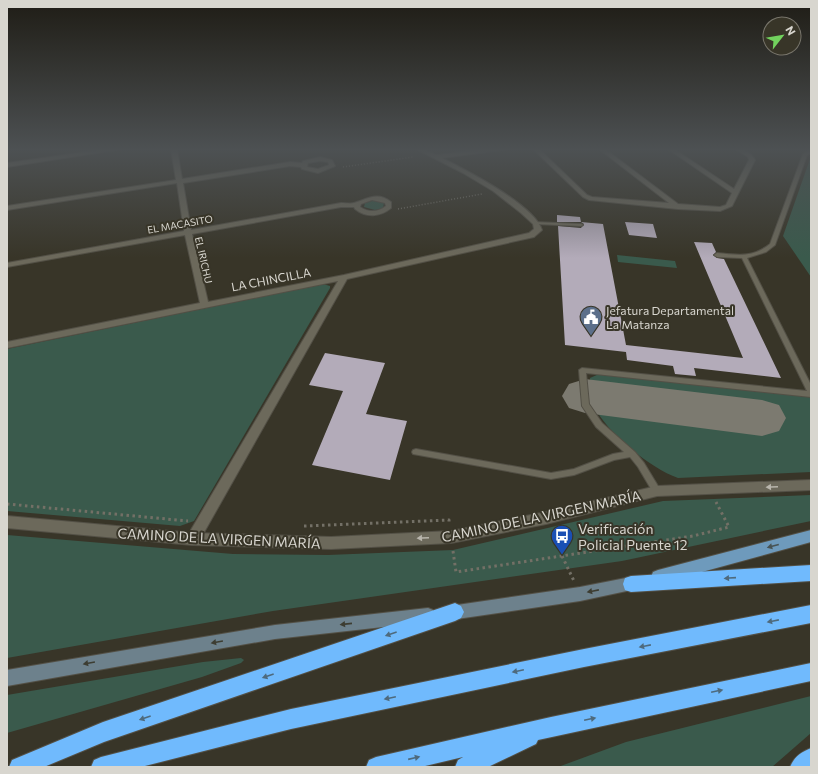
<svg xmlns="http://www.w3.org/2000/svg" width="818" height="774" font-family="Commissioner,sans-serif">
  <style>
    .green { fill: #3a5a4c }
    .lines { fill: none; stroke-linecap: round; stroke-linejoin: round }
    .taxiway { fill: #7c7a70; fill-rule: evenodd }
    .building { fill: #b3abb9 }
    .service-casing { stroke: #535046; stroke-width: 2 }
    .minor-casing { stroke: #535046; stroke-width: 2 }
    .tertiary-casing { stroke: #535046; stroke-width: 2 }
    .secondary-casing { stroke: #535046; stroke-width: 2 }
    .primary-casing { stroke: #535046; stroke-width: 2 }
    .motorway-casing { stroke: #535046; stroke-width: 2 }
    .path-far1 { stroke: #737066; stroke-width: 1.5; stroke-dasharray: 1 2; stroke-linecap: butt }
    .path { stroke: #737066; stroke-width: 3; stroke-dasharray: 2.5 3.5; stroke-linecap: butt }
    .service { fill: #6c695b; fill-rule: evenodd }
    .minor { fill: #6c695b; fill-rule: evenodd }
    .tertiary { fill: #6c695b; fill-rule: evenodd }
    .secondary { fill: #6d818c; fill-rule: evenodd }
    .primary { fill: #6e9abc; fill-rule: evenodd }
    .motorway { fill: #70bafd; fill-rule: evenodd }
    .oneway { fill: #b8b5ac }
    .oneway2 { fill: #485354 }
    .oneway3 { fill: #4e6a7d }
    .oneway4 { fill: #3d3d32 }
    .labels { text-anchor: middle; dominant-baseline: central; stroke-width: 4; stroke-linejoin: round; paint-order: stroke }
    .far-street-label { font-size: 10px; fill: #d8d6cf; stroke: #383528 }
    .street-label { font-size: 12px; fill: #d8d6cf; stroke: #383528 }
    .poi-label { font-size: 12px; fill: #d8d6cf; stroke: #383528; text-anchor: start }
    .near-street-label { font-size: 14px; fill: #d8d6cf; stroke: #383528 }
    .near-poi-label { font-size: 14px; fill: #d8d6cf; stroke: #383528; text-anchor: start }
  </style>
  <rect width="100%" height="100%" fill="#383528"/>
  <g class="green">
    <polygon points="811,156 811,277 783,236"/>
    <polygon points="375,200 384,203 383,208 375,210 364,207 365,203"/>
    <polygon points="617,255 675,261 677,268 618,262"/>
    <polygon points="323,284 330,286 330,288 194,521 180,526 7,511 7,349"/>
    <path d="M599,374L811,397V472L678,478C650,468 607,433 594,406C591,398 591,386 590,378Z"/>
    <polygon points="811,495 811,521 622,561 273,611 7,658 7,535 233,554 328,555 453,550 663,501"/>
    <polygon points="241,658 244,660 241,663 202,677 7,733 7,695 203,662"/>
    <polygon points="811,696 811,733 772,767 558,767 626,742"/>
  </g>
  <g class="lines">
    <polygon class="taxiway" points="585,379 762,400 779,405 786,418 779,431 762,436 585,413 569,408 562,396 569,384"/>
  </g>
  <g class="building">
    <polygon points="557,215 580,217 581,222 603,224 626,345 743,358 694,242 712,243 716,252 713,255 717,258 724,259 781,378 694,368 696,376 675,374 673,366 627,360 626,352 565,345 558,226 581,228 584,224 581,222 557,222"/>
    <polygon points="625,222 653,224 657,238 629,235"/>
    <polygon points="325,353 385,363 366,414 407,421 390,480 312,465 343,391 309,385"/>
  </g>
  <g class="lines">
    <g class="service-casing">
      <g id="service">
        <path d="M811,150V153L807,155L775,245L766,252L747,258L811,385V397L586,373L589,404L602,423L635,452L644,463L661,491L660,494L657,495L654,494L638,467L630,457L614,460L574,475L551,479L413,454L412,452L413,450L416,449L551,473L574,469L613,454L624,452L596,427L582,406L579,370L582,368L807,391L742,258L717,257L714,255L717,253C738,255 752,258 770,244L803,154Z"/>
        <polygon points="534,222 581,224 583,225 581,226 536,224 534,224"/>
      </g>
    </g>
    <g class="minor-casing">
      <g id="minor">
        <polygon points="106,149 122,149 7,167 7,163"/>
        <path d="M171,149H177L182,179L290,162L302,163L303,161L320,157L332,160L335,166L318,173L302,169L301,167L290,166L183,183L191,230L341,203C345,203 351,204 354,203C367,199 378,191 391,202V208C380,217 366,218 355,209L354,207H341L192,234L208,302L344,275L529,233L534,229L533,224L521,213L493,191L463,173L416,149H423L436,155L489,149H509L442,158C466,170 534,205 542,230L534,237L347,279L198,543L193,545L188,543L187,539L188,535L338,281L7,348V342L200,303L185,235L7,267V263L184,231L177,183L7,210V206L176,180ZM320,161L328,162L329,165L318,169L307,167L308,163ZM372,200L385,203L386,206C378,212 369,213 360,207L361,204Z"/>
        <path d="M533,149H539L587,195L592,197L669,203L599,149H605L678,204L720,207L726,205L732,193L668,149H674L734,189L749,160L748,157L735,149C743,149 751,152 755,160L732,206L720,211L678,209L589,200L583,197Z"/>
      </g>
    </g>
    <g class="tertiary-casing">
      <polygon id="tertiary" points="811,480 811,490 657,496 546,524 451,543 331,549 193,545 7,528 7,516 193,533 331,537 451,531 546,512 657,486"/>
    </g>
    <g class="secondary-casing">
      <g id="secondary">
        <polygon points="631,577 636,579 638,584 636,589 580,601 450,620 445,618 443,613 445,608 450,606 580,587"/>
        <polygon points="428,608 433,610 435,615 433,620 428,622 275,639 7,686 7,670 275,625"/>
      </g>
    </g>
    <g class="primary-casing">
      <polygon id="primary" points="811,530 811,542 658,584 653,582 651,577 653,572 658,570"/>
    </g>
    <g class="motorway-casing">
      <g id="motorway">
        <polygon points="811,565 811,581 631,592 625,590 623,584 625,578 631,576"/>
        <polygon points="455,603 461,606 464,612 461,618 455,621 104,742 44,767 9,767 12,760 103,722"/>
        <polygon points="811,605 811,623 584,667 291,729 141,767 91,767 94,760 101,757 291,709 584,649"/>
        <polygon points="811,663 811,681 538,740 536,744 488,767 455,767 458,760 463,757 421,767 366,767 369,760 376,757 551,717"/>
        <path d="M811,748V767H790C794,757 801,752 811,748Z"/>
      </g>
    </g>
    <g class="path-far1">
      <polyline points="343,167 413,157"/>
      <polyline points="398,209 482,194"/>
    </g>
    <g class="path">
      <polyline points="7,504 188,521"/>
      <polyline points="304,526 449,520 449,524"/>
      <polyline points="453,551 456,572 693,536 729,527 716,502"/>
      <polyline points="562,556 574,581"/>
    </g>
    <use href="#service" class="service"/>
    <use href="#minor" class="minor"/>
    <use href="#tertiary" class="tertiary"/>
    <use href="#secondary" class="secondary"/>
    <use href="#primary" class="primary"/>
    <use href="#motorway" class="motorway"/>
  </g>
  <defs><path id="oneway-solid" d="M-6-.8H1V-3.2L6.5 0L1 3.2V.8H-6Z"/></defs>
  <g class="oneway">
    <use href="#oneway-solid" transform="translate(772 487) rotate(178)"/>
    <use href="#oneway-solid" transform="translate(423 538) rotate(177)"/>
  </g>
  <use class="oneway2" href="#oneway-solid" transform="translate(773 546) rotate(165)"/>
  <g class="oneway3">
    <use href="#oneway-solid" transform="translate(730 578) rotate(176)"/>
    <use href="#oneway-solid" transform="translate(773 621) rotate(169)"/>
    <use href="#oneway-solid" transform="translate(391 634) rotate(161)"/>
    <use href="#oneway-solid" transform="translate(645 646) rotate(169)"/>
    <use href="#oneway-solid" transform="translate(518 671) rotate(168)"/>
    <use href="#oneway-solid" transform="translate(268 676) rotate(161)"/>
    <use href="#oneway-solid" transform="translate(717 691) rotate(-12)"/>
    <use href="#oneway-solid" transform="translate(390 698) rotate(168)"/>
    <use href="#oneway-solid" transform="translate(145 718) rotate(161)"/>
    <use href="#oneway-solid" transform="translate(590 719) rotate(-12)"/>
    <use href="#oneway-solid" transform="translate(414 758) rotate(-13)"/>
  </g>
  <g class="oneway4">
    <use href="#oneway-solid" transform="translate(593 591) rotate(169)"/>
    <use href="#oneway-solid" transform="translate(346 624) rotate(174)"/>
    <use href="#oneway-solid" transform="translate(217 642) rotate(170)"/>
    <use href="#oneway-solid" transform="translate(89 663) rotate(170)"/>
  </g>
  <linearGradient id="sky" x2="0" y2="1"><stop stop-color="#1f1d16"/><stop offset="0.58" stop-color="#4d5153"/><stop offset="1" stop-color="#4d5153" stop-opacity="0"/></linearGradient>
  <rect width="818" height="258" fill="url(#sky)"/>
  <defs>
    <g id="civic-pin" transform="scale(1.15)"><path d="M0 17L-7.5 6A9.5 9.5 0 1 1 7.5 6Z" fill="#5c6f8a" stroke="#383528"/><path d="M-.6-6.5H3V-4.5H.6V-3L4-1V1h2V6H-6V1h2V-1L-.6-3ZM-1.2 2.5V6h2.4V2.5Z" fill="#fff"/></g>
    <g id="bus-pin" transform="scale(1.15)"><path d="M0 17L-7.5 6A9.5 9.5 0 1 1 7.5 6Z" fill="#1a4fb4" stroke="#383528"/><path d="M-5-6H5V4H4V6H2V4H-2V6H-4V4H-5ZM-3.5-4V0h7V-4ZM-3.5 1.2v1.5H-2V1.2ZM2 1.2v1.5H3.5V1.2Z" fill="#fff"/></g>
  </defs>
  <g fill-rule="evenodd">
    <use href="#civic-pin" x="591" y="317"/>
    <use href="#bus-pin" x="562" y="536"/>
  </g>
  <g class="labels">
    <g class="far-street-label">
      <text transform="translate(180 224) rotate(-10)">EL MACASITO</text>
      <text transform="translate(204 260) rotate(77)">EL IRICHU</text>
    </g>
    <g class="street-label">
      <text transform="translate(271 279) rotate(-11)">LA CHINCILLA</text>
    </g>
    <g class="poi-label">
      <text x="606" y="310">Jefatura Departamental<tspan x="606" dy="14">La Matanza</tspan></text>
    </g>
    <g class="near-street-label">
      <text transform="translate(541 516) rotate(-12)">CAMINO DE LA VIRGEN MARÍA</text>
      <text transform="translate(219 538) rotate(3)">CAMINO DE LA VIRGEN MARÍA</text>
    </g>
    <g class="near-poi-label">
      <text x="578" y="528">Verificación<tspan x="578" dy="16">Policial Puente 12</tspan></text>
    </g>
  </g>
  <rect width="818" height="774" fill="none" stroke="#d8d6cf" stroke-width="16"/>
  <g transform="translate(782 36) rotate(59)"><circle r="19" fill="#383528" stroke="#78756b"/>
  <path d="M0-3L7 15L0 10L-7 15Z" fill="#72d25d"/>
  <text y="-6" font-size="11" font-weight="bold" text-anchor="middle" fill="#d8d6cf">N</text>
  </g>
</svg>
